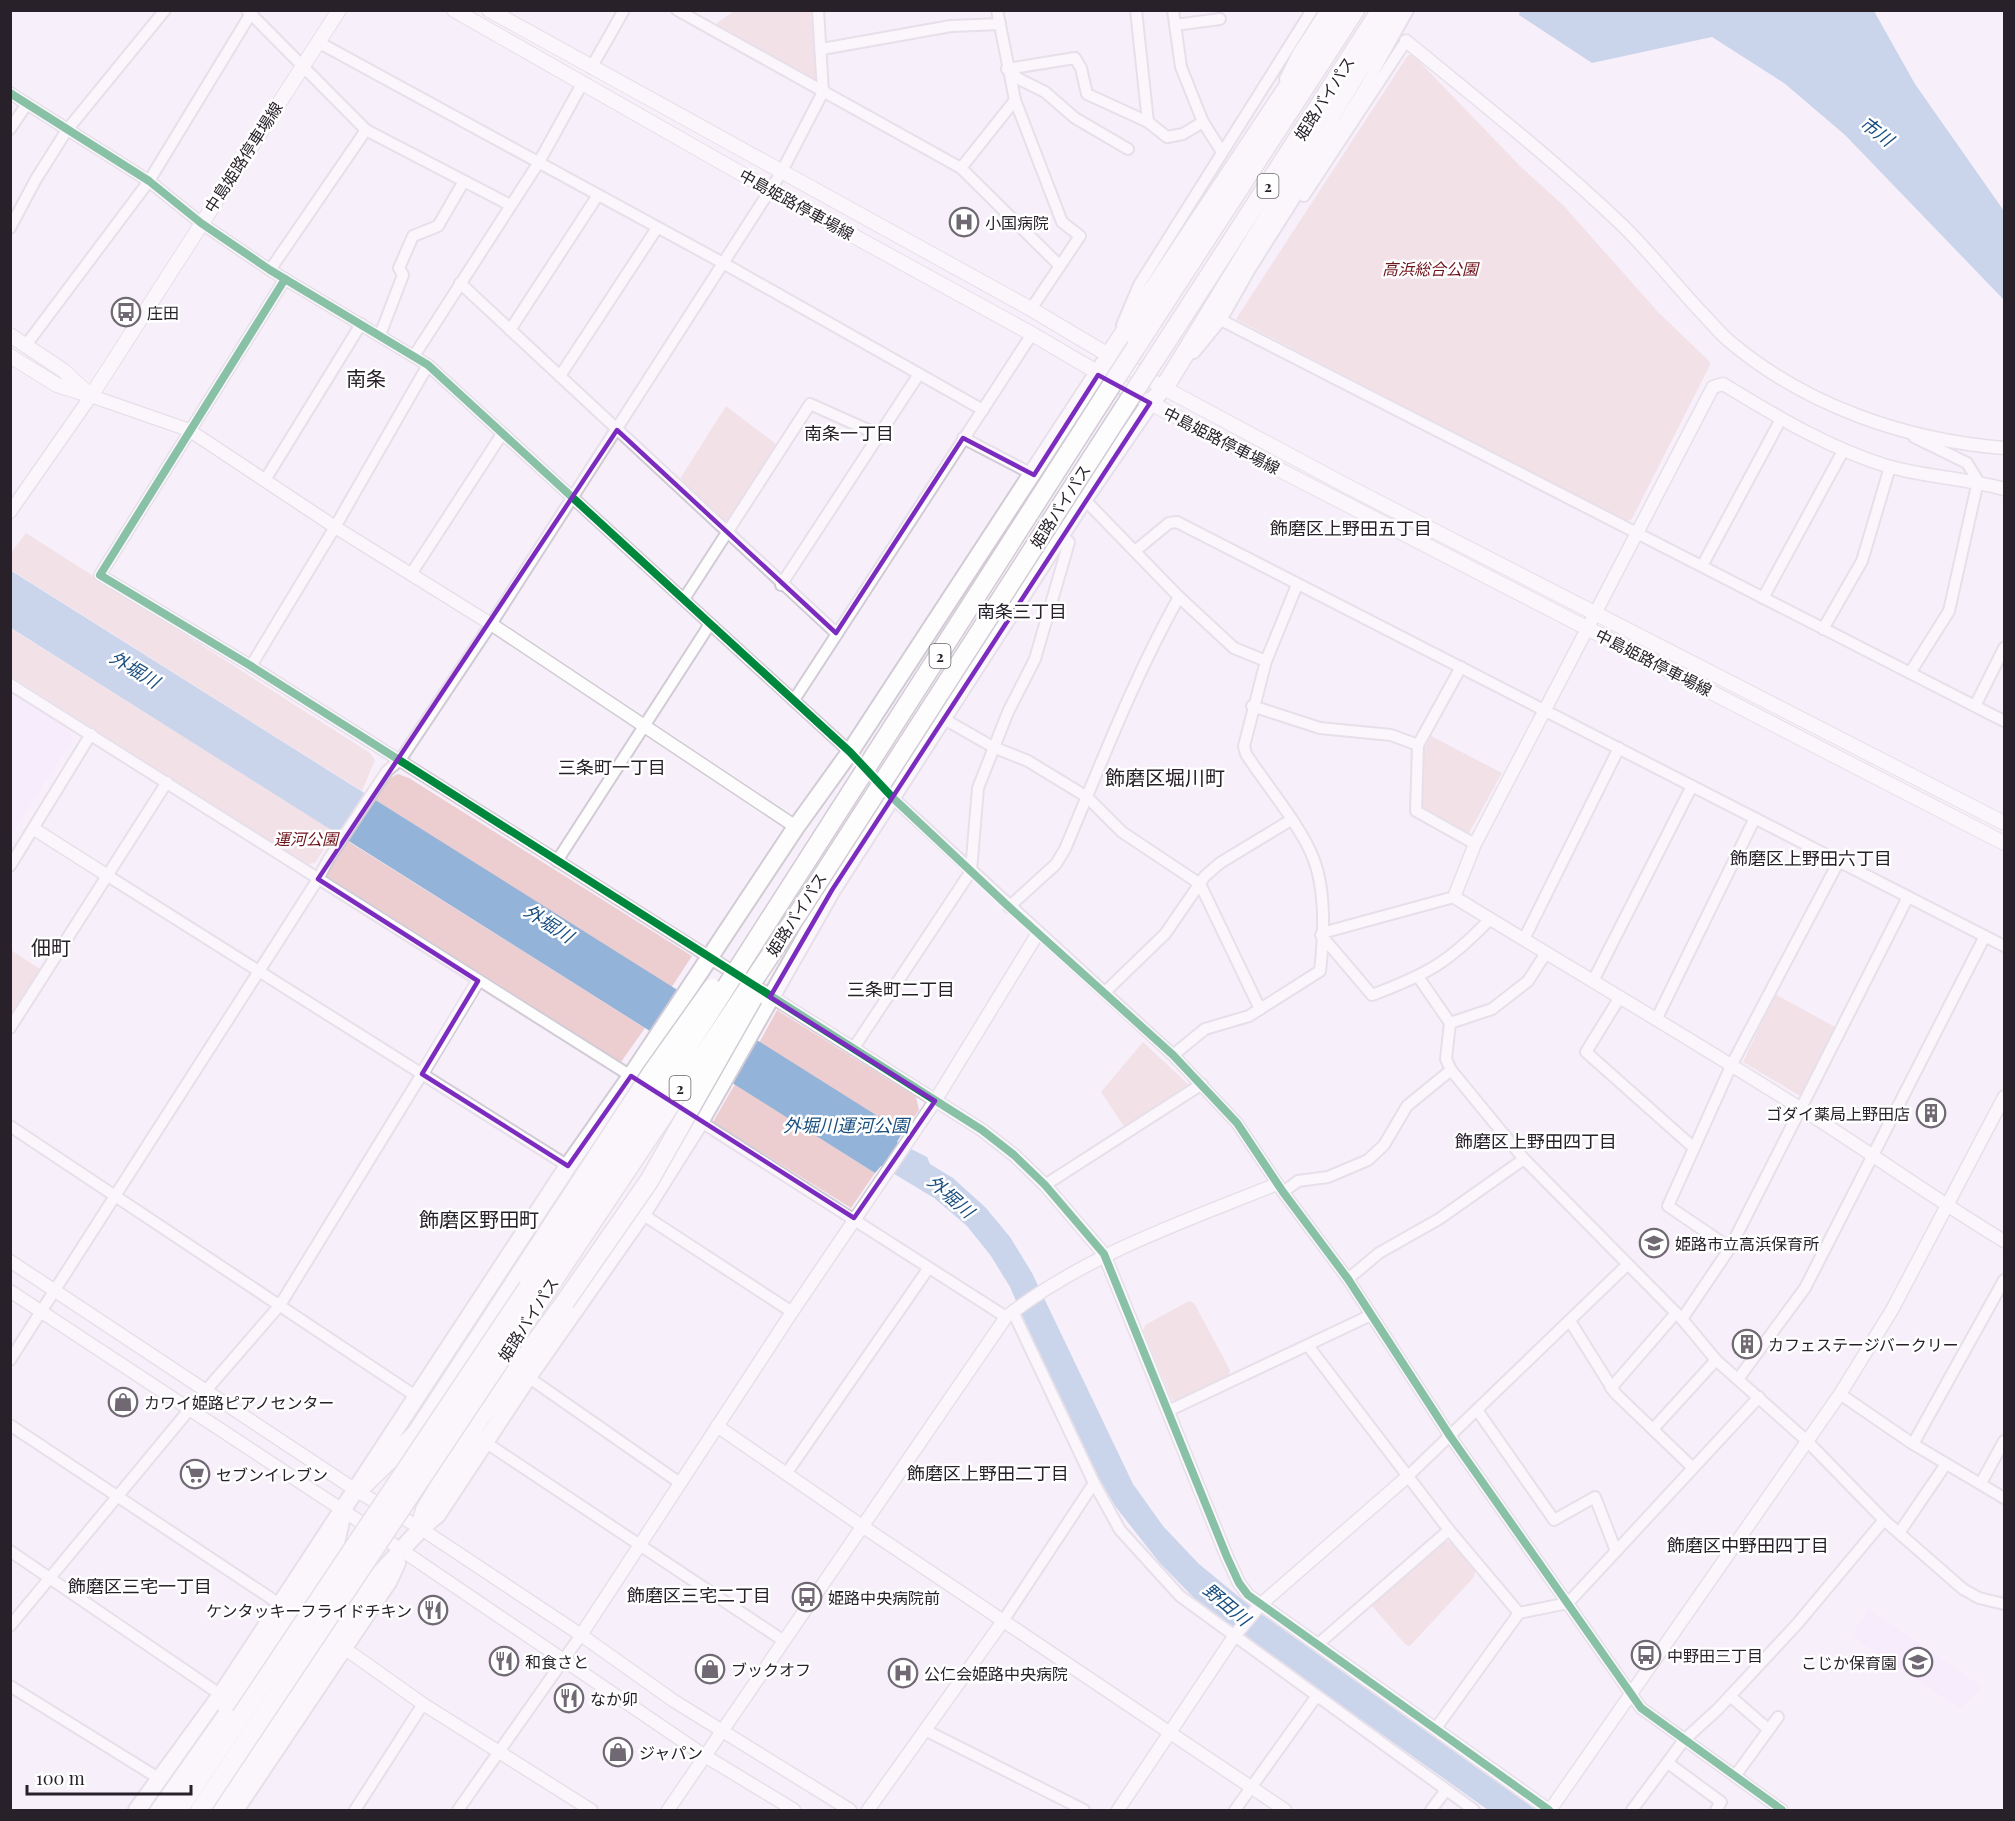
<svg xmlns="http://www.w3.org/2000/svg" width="2015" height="1821" font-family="'Playfair Display','Noto Sans JP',serif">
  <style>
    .built { fill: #f6e7fd }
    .green { fill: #ecced1 }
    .water { fill: #93b3d9 }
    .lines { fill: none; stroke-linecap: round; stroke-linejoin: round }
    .minor-tunnel { stroke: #cec7d0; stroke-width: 10; stroke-dasharray: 10 5; stroke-linecap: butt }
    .minor-casing { stroke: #d2cbd5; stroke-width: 14 }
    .tertiary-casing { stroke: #d2cbd5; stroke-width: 15 }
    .secondary-casing { stroke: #d2cbd5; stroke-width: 16 }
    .trunk-casing { stroke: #d2cbd5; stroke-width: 20 }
    .motorway-casing { stroke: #d2cbd5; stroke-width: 21 }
    .minor { stroke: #fefdfe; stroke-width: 10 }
    .tertiary { stroke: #fefdfe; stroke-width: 12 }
    .secondary { stroke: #fefdfe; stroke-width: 14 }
    .trunk { stroke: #fefdfe; stroke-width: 16 }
    .motorway { stroke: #fefdfe; stroke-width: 18 }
    .trunk-bridge-casing { stroke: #d2cbd5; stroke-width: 20; stroke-linecap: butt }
    .motorway-bridge-casing { stroke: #d2cbd5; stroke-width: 21; stroke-linecap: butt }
    .trunk-bridge { stroke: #fefdfe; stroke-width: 16 }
    .motorway-bridge { stroke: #fefdfe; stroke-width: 18 }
    .cycleway-casing { stroke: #fff; stroke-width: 11 }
    .cycleway { stroke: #00873e; stroke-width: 8 }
    .marked { fill: none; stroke: #7b2cbf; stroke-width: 4.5; stroke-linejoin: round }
    .labels { text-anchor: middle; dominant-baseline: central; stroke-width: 5; stroke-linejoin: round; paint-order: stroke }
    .shield { fill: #fff; stroke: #68646a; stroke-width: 1.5 }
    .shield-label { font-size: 15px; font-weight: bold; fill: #28212a }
    .street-label { font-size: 16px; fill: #28212a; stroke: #fff }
    .poi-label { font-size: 16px; fill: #28212a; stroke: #fff; text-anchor: start }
    .park-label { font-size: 16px; font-style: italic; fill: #6d131a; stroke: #fff }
    .water-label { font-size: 18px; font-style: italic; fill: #1b4f80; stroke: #fff }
    .neighbourhood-label { font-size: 18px; fill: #28212a; stroke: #fff }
    .quarter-label { font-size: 20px; fill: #28212a; stroke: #fff }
  </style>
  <rect width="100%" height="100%" fill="#f7f0fa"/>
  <g class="built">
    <polygon points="11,693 71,731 72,741 11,836"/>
    <polygon points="1869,1609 1983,1687 1960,1709 1851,1636"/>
  </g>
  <g class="green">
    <polygon points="734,11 811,11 817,78 813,82 718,30 717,23"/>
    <polygon points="1408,55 1413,55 1521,167 1563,205 1658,312 1711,363 1632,519 1625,521 1236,319"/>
    <polygon points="726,406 776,444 728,521 721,523 682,484 681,477"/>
    <polygon points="26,533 370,753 375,760 362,791 11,570 10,554"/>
    <polygon points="10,628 335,832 315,863 307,864 11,676"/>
    <polygon points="1431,736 1502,773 1469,833 1423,808 1421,756"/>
    <polygon points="398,774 409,778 692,956 671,988 372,798 385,780"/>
    <polygon points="346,840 645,1028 621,1062 327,876 328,866"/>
    <polygon points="11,950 40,969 11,1014"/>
    <polygon points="1775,994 1837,1028 1802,1097 1743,1062"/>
    <polygon points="777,1010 916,1097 919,1110 903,1132 759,1043"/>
    <polygon points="1143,1042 1188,1084 1185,1091 1125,1128 1101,1092"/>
    <polygon points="735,1084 875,1173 851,1208 713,1122"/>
    <polygon points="1189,1301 1194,1303 1230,1370 1229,1375 1178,1401 1172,1400 1143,1331 1145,1325"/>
    <polygon points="1444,1541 1451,1542 1475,1570 1474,1577 1410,1646 1406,1645 1371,1605 1372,1601"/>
  </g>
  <g class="water">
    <polygon points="1520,10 1874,11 1915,84 2004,211 2004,300 1845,135 1784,83 1712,37 1592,63 1519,15"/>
    <polygon points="10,570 903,1132 897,1142 927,1157 930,1164 953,1178 986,1208 1010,1237 1032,1273 1133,1484 1163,1526 1199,1564 1249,1605 1536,1810 1488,1810 1230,1626 1194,1598 1159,1562 1115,1506 1071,1429 1010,1287 991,1256 967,1226 934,1198 881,1166 875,1173 11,628"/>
  </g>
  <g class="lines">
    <polyline class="minor-tunnel" points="850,752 883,787"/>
    <g class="minor-casing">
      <g id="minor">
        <polyline points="247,10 366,130 510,205"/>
        <polyline points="677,10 961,168 1015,100"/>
        <polyline points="997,10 1015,100 1062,222 1080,236 1031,309"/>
        <polyline points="1136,10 1148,122"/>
        <polyline points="1173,10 1181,67 1203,122 1222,152"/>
        <polyline points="1175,25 1220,19"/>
        <polyline points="318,42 723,263 983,410"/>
        <polyline points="822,49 951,26 1000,24"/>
        <polyline points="591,68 624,10"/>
        <polyline points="1007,69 1075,58 1081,68 1087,94 1148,122 1167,137 1183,134 1203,122"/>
        <polyline points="1007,69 1019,79 1045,92 1075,118 1128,149"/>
        <polyline points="1285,79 1298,53 1326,10"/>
        <polyline points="10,93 149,181 201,223 270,270 428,365 850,752"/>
        <polyline points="10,129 27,104"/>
        <polyline points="961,168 1060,266"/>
        <polyline points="1304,196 1406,41"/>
        <polyline points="10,228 36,179 67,130 165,10"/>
        <polyline points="270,270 366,130"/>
        <polyline points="285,279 100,575 251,666 709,957"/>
        <polyline points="460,283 836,633"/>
        <polyline points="1221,320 2004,721"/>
        <polyline points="1122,325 1139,285 1312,10"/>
        <polyline points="510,330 598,195"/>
        <polyline points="380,335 403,275 399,268 413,236 438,226 464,181"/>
        <polyline points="26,345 149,181 253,10"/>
        <polyline points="1194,353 1221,320 1250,269 1364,89 1408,10"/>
        <polyline points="414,356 539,162 582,84"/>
        <polyline points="560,376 657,228"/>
        <polyline points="963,438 1034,475"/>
        <polyline points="265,480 361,324"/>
        <polyline points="1084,499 1179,597 1234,648 1266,661"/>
        <polyline points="1135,551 1169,523 1177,522 2004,946"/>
        <polyline points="1702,566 1781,419"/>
        <polyline points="411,574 502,434"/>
        <polyline points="781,585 919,374"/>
        <polyline points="1763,598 1843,451"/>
        <polyline points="684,599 810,404 877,434"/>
        <polyline points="1823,629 1862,561 1890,467"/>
        <polyline points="251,666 335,527 428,365"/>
        <polyline points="1461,667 1418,745 1416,811 1475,844"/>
        <polyline points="1910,673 1949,611 1978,481 1967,463 1914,437"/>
        <polyline points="10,684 634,1078"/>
        <polyline points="794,700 1032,334"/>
        <polyline points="1252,706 1320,728 1391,735 1418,745"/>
        <polyline points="1975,706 2004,648"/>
        <polyline points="944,719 993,747 1028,761 1087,797 1122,832 1200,884 1260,1009"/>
        <polyline points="893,798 1173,1055 1237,1123 1283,1192 1348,1279 1450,1436 1641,1708 1782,1810"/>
        <polyline points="557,861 710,624"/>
        <polyline points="10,866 91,734"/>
        <polyline points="108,876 568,1166"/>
        <path d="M1009,907L1056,864L1065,849C1101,764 1134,677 1179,597"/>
        <polyline points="1322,933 1454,897"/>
        <path d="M1321,935L1372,995C1428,974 1449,962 1490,919"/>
        <polyline points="1524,939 1619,748"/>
        <polyline points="1419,978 1450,1023 1446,1059 1451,1070 1524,1159 1682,1319 1716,1360 1807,1441 1884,1520 1963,1589 1979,1598 2004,1604"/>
        <polyline points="1594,979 1692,786"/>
        <polyline points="1105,992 1165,934 1205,876 1220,863 1291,820"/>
        <polyline points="1620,997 1586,1052 1694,1148"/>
        <polyline points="1656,1020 1755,818"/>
        <polyline points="1450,1023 1492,1009 1528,981 1546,953"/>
        <polyline points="10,1028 167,782"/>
        <polyline points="853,1049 971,871 978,788 1008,712 1035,659 1069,542 1061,535"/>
        <path d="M1173,1055L1205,1029L1249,1016L1320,971C1324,937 1326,893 1314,860C1302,827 1266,785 1246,754L1244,746L1266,661L1297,585"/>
        <polyline points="667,1100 1006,1317"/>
        <polyline points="10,1126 417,1397"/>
        <polyline points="1045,1185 1202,1084"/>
        <polyline points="1283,1192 1298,1181 1328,1177 1368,1160 1384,1145 1407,1106 1451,1070"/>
        <polyline points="642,1214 792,1312"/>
        <polyline points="1730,1248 1668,1206 1731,1066 1839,861"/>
        <polyline points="1348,1279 1379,1253 1439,1219 1524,1159"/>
        <polyline points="1013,1312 1094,1483 1120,1530 1180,1596 1474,1810"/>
        <polyline points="1682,1319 1730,1248 1908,897"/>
        <polyline points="1570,1321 1615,1393 1693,1468"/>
        <polyline points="1309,1347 1449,1530 1519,1613"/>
        <polyline points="10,1360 318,879 328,860 387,771 400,760 491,624 781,173 823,92 818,10"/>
        <polyline points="528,1377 680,1483"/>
        <polyline points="1738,1379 1805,1288 1985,936"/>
        <polyline points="1611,1388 1676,1313"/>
        <polyline points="1840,1394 1913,1444 2004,1498"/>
        <polyline points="1477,1410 1554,1520 1595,1497 1616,1551"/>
        <polyline points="1168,1411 1371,1315"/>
        <polyline points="10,1425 281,1605"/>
        <polyline points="1653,1429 1716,1360"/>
        <polyline points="485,1442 784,1641"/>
        <polyline points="1913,1444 2004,1280"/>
        <polyline points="786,1474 928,1269"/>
        <polyline points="1407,1477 1627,1265"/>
        <polyline points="1981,1483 2004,1441"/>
        <polyline points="1899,1533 1946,1464"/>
        <polyline points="10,1551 221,1695"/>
        <polyline points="1003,1621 1094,1483"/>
        <polyline points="10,1626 189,1410 280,1305 422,1074"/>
        <polyline points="1317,1645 1449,1530"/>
        <polyline points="10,1686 163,1781"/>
        <polyline points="1730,1696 1768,1729"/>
        <polyline points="1436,1728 1519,1613 1568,1603 1759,1397"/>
        <polyline points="927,1731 1084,1810"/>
        <polyline points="1668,1763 1721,1802 1716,1810"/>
        <polyline points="1735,1776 1778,1717"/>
        <polyline points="355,1810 423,1704"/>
        <polyline points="458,1810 581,1635"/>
        <polyline points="1235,1810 1316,1697"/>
        <polyline points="1431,1810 1446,1790"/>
        <polyline points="1632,1810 1684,1740 1718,1709 1798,1623 1884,1520"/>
      </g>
    </g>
    <g class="tertiary-casing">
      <g id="tertiary">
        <path d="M1406,41C1479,101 1553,159 1621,224C1649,251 1674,283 1701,312C1710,321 1719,333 1729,341C1806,406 1905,440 2004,448"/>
        <path d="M2004,489C1966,478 1925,477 1887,466C1828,448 1776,416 1723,384L1713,387L1475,844L1454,897C1570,968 1688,1037 1803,1110C1871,1153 1936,1200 2004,1241"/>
        <polyline points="10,512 91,396 189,430 335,527 491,624 796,827"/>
        <polyline points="34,829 108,876"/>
        <polyline points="709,957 982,1130 1014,1155 1045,1185 1104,1254 1227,1557 1239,1583 1248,1595 1549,1810"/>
        <polyline points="422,1074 478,981"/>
        <polyline points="10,1261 357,1491 420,1528 581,1635 674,1701 850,1810"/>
        <polyline points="10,1291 344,1511 705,1756 794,1810"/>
        <polyline points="717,1426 862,1526 1285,1810"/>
        <polyline points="581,1635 792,1312 935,1101 1038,933"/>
        <polyline points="344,1648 423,1704 591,1810"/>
        <path d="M668,1810L1006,1317C1087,1254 1183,1222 1277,1184"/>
        <polyline points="868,1810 1003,1621"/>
        <polyline points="1118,1810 1235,1635 1260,1605 1407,1477"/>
        <polyline points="1550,1810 1840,1394 1892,1310 2004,1097"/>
      </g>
    </g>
    <g class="secondary-casing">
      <g id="secondary">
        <polyline points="454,10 770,190 1032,334 1150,403 2004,843"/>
        <polyline points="489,10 1031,309 1164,388 1347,486 2004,823"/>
        <polyline points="10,335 64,371 91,396"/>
        <polyline points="10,356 57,385 86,394"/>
        <polyline points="91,396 339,10"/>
      </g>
    </g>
    <g class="trunk-casing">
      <g id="trunk">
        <polyline points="226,1715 334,1551 341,1521"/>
        <polyline points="137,1810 221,1695 568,1166 631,1076 796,827 850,752 1109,356"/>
        <path d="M218,1810L377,1576C398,1556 414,1532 437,1515L528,1377L642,1214L700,1122L832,890L1084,499L1150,403L1164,388"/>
        <polyline points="235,1810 388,1582 397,1563"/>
      </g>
    </g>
    <g class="motorway-casing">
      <g id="motorway">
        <polyline points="1136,347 1355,10"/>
        <polyline points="1109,356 1339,10"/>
        <polyline points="1154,361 1381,10"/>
        <polyline points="1164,388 1395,10"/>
        <polyline points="357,1491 416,1434 521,1273"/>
        <polyline points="420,1528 425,1510 480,1418 565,1302"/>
      </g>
    </g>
    <use href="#minor" class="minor"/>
    <use href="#tertiary" class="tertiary"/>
    <use href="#secondary" class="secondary"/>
    <use href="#trunk" class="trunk"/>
    <use href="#motorway" class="motorway"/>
    <g class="trunk-bridge-casing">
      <polyline id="trunk-bridge" points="159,1810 226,1715"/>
    </g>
    <g class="motorway-bridge-casing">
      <g id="motorway-bridge">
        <polyline points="521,1273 653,1071 712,988"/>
        <polyline points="565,1302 649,1181 753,998"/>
        <polyline points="178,1810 653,1101 1136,347"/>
        <polyline points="200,1810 799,912 1154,361"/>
      </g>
    </g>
    <use href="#trunk-bridge" class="trunk-bridge"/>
    <use href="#motorway-bridge" class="motorway-bridge"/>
    <g class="cycleway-casing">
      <g id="cycleway">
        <polyline points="10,93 149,181 201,223 270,270 428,365 850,752 893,798 1009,907 1173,1055 1237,1123 1283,1192 1348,1279 1450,1436 1641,1708 1782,1810"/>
        <polyline points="285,279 100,575 251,666 982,1130 1014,1155 1045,1185 1104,1254 1227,1557 1239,1583 1248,1595 1549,1810"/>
      </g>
    </g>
    <use href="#cycleway" class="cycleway"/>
  </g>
  <path d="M0 0H2015V1821H0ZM1098,375L1150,403L832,890L770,997L935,1101L854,1218L631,1076L568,1166L422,1074L478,981L318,879L617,430L836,633L963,438L1034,475Z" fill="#f7f0fa" fill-opacity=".55" fill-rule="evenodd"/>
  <path class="marked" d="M1098,375L1150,403L832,890L770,997L935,1101L854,1218L631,1076L568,1166L422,1074L478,981L318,879L617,430L836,633L963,438L1034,475Z"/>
  <defs>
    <g id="hospital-ring" transform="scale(1.5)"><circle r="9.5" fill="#fff" stroke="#706973" stroke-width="1.5"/><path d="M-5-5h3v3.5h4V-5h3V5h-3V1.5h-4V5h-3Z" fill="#706973"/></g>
    <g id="bus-ring" transform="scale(1.5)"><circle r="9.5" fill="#fff" stroke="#706973" stroke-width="1.5"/><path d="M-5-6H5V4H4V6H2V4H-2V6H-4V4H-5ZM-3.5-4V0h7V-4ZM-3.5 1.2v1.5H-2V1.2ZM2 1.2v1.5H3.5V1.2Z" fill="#706973"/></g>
    <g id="building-ring" transform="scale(1.5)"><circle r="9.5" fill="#fff" stroke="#706973" stroke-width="1.5"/><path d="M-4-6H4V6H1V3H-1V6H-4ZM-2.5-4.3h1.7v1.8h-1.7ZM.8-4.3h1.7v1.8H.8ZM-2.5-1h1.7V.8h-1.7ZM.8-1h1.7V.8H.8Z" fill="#706973"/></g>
    <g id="school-ring" transform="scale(1.5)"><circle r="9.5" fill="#fff" stroke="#706973" stroke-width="1.5"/><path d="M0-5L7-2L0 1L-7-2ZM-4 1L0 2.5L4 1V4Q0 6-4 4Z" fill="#706973"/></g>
    <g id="shop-ring" transform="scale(1.5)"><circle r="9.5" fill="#fff" stroke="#706973" stroke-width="1.5"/><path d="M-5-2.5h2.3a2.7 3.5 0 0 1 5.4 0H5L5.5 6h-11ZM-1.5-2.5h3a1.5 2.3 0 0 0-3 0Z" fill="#706973"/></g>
    <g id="supermarket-ring" transform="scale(1.5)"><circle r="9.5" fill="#fff" stroke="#706973" stroke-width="1.5"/><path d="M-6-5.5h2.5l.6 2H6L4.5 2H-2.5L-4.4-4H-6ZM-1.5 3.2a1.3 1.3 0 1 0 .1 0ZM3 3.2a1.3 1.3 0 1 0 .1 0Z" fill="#706973"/></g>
    <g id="restaurant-ring" transform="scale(1.5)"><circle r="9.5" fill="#fff" stroke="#706973" stroke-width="1.5"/><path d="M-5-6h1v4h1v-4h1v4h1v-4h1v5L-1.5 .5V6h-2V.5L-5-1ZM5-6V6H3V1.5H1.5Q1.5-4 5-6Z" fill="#706973"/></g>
  </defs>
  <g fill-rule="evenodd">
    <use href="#hospital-ring" x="964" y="222"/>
    <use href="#bus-ring" x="126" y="312"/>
    <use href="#building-ring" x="1931" y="1113"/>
    <use href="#school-ring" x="1654" y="1243"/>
    <use href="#building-ring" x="1747" y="1344"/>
    <use href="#shop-ring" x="123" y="1402"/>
    <use href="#supermarket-ring" x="195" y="1474"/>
    <use href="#bus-ring" x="807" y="1597"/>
    <use href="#restaurant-ring" x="433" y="1610"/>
    <use href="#bus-ring" x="1646" y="1655"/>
    <use href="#restaurant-ring" x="504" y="1661"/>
    <use href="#school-ring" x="1918" y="1662"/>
    <use href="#shop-ring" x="710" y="1669"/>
    <use href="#hospital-ring" x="903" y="1673"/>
    <use href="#restaurant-ring" x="569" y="1698"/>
    <use href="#shop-ring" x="618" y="1752"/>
  </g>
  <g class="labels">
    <g class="shield">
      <rect x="1257.5" y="174" width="21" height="24" rx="4.5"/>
      <rect x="929.5" y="644" width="21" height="24" rx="4.5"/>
      <rect x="669.5" y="1076" width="21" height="24" rx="4.5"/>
    </g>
    <g class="shield-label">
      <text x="1268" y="186">2</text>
      <text x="940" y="656">2</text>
      <text x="680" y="1088">2</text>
    </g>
    <g class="street-label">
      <text transform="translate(1324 98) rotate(-57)">姫路バイパス</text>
      <text transform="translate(243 157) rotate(-57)">中島姫路停車場線</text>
      <text transform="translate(797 204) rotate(29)">中島姫路停車場線</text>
      <text transform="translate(1222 440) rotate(27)">中島姫路停車場線</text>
      <text transform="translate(1060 506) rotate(-57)">姫路バイパス</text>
      <text transform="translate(1654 662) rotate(27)">中島姫路停車場線</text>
      <text transform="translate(796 914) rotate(-57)">姫路バイパス</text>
      <text transform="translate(528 1319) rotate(-57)">姫路バイパス</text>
    </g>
    <g class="poi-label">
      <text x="985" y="222">小国病院</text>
      <text x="147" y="312">庄田</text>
      <text x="1910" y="1113" text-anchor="end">ゴダイ薬局上野田店</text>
      <text x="1675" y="1243">姫路市立高浜保育所</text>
      <text x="1768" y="1344">カフェステージバークリー</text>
      <text x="144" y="1402">カワイ姫路ピアノセンター</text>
      <text x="216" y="1474">セブンイレブン</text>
      <text x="828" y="1597">姫路中央病院前</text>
      <text x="412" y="1610" text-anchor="end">ケンタッキーフライドチキン</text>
      <text x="1667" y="1655">中野田三丁目</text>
      <text x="525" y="1661">和食さと</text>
      <text x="1897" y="1662" text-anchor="end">こじか保育園</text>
      <text x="731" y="1669">ブックオフ</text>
      <text x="924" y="1673">公仁会姫路中央病院</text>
      <text x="590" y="1698">なか卯</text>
      <text x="639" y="1752">ジャパン</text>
    </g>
    <g class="park-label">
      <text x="1430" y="268">高浜総合公園</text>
      <text x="306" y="838">運河公園</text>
    </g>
    <g class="water-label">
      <text transform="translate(1877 131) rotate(37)">市川</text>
      <text transform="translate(135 669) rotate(31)">外堀川</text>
      <text transform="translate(549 923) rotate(33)">外堀川</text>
      <text x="846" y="1125">外堀川運河公園</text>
      <text transform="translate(951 1196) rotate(41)">外堀川</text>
      <text transform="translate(1227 1604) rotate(40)">野田川</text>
    </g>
    <g class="neighbourhood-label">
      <text x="849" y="433">南条一丁目</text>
      <text x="1351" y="528">飾磨区上野田五丁目</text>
      <text x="1022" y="611">南条三丁目</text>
      <text x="612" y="767">三条町一丁目</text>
      <text x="1811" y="858">飾磨区上野田六丁目</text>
      <text x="901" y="989">三条町二丁目</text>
      <text x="1536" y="1141">飾磨区上野田四丁目</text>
      <text x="988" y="1473">飾磨区上野田二丁目</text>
      <text x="1748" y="1545">飾磨区中野田四丁目</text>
      <text x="140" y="1586">飾磨区三宅一丁目</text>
      <text x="699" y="1595">飾磨区三宅二丁目</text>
    </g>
    <g class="quarter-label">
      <text x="366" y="377">南条</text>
      <text x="1165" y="776">飾磨区堀川町</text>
      <text x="51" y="946">佃町</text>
      <text x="479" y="1218">飾磨区野田町</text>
    </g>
  </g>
  <rect width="2015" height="1821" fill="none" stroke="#28212a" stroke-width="24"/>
  <path d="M27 1785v9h164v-9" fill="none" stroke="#28212a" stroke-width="3"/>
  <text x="36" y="1785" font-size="18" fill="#28212a" stroke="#ffffff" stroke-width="4.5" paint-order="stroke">100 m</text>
</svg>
